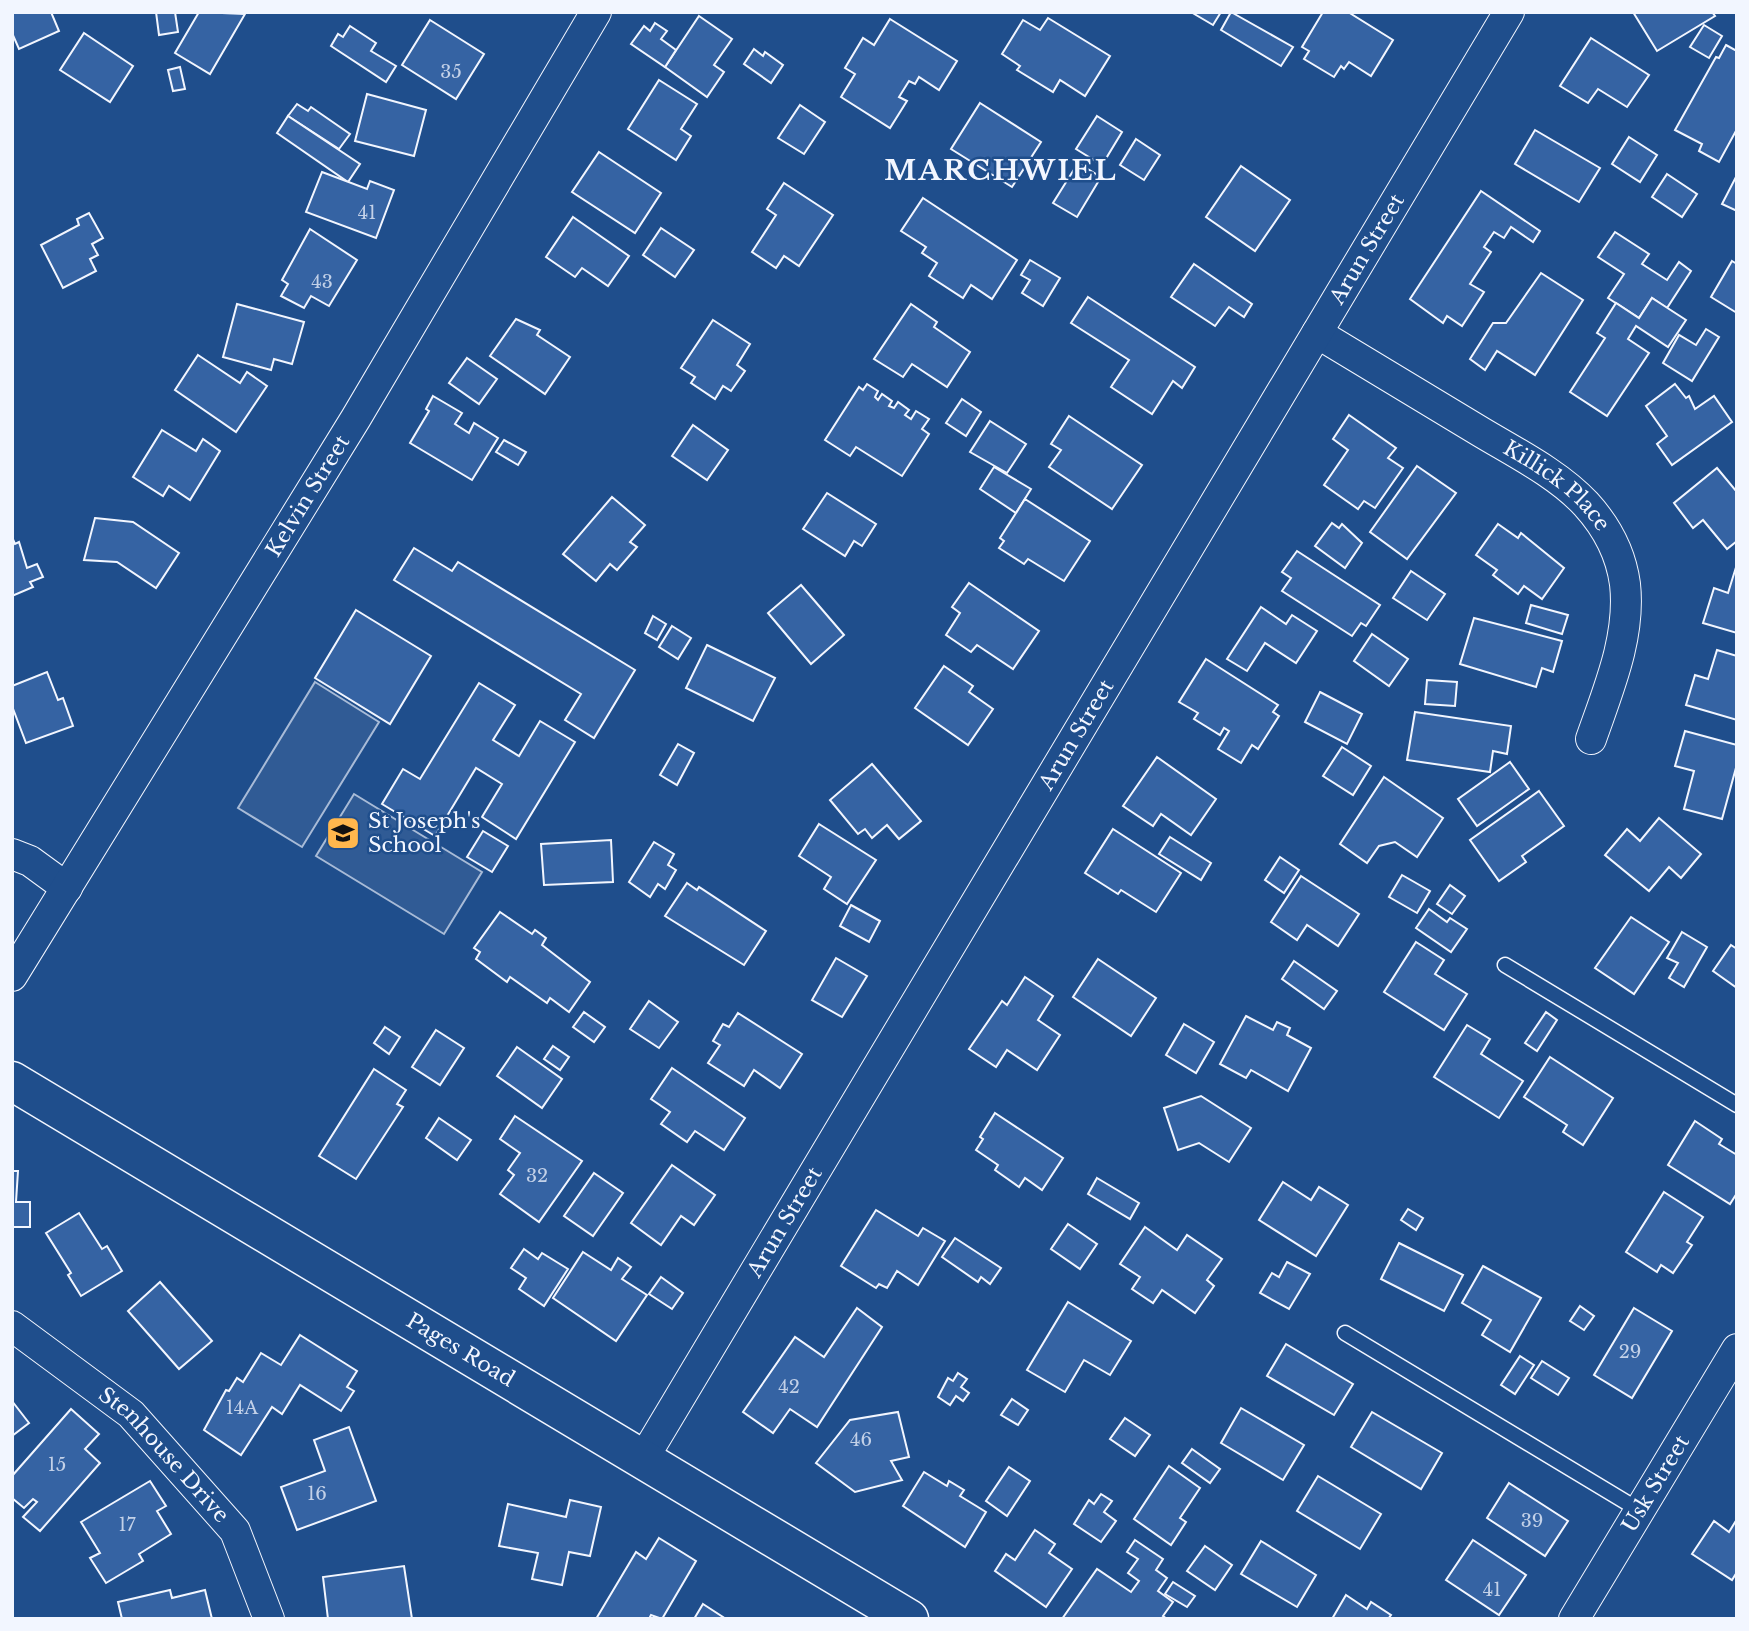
<svg xmlns="http://www.w3.org/2000/svg" width="1749" height="1631" font-family="'Libre Baskerville',serif">
  <style>
    .built { fill: #305b95; stroke: #a8bbd7; stroke-width: 2 }
    .building { fill: #3563a3; stroke: #f2f6ff; stroke-width: 2 }
    .lines { fill: none; stroke-linecap: round; stroke-linejoin: round }
    .lane-casing { stroke: #f2f6ff; stroke-width: 17 }
    .street-casing { stroke: #f2f6ff; stroke-width: 32 }
    .secondary-casing { stroke: #f2f6ff; stroke-width: 41 }
    .lane { stroke: #1f4e8c; stroke-width: 14 }
    .street { stroke: #1f4e8c; stroke-width: 30 }
    .secondary { stroke: #1f4e8c; stroke-width: 38 }
    .labels { text-anchor: middle; dominant-baseline: central; stroke-width: 5; stroke-linejoin: round; paint-order: stroke }
    .number-label { font-size: 18px; fill: #c3d1e8 }
    .street-label { font-size: 21px; fill: #f2f6ff; stroke: #1f4e8c }
    .poi-label { font-size: 21px; fill: #f2f6ff; stroke: #1f4e8c; text-anchor: start }
    .district-label { font-size: 28px; font-weight: bold; letter-spacing: 2px; fill: #f2f6ff; stroke: #1f4e8c }
  </style>
  <rect width="100%" height="100%" fill="#1f4e8c"/>
  <g class="built">
    <polygon points="315,682 379,722 302,847 238,808"/>
    <polygon points="354,794 482,872 444,934 316,856"/>
  </g>
  <g class="building">
    <polygon points="12,12 51,12 59,31 19,49 12,33"/>
    <polygon points="156,12 175,12 178,32 159,35"/>
    <polygon points="199,12 245,14 210,74 175,53"/>
    <polygon points="1191,12 1221,12 1213,25"/>
    <polygon points="1231,12 1293,47 1281,66 1221,30"/>
    <polygon points="1323,12 1348,12 1393,40 1371,76 1349,62 1344,69 1341,66 1334,77 1304,59 1309,51 1302,47"/>
    <polygon points="1633,12 1712,12 1715,16 1657,51"/>
    <polygon points="699,16 732,39 714,65 724,72 707,97 665,67"/>
    <polygon points="1048,18 1110,56 1085,96 1060,80 1053,92 1017,70 1020,66 1002,54 1023,20 1040,30"/>
    <polygon points="890,19 957,61 939,90 919,77 915,84 909,81 899,97 907,101 890,128 841,97 855,74 845,68 863,38 874,45"/>
    <polygon points="430,20 484,54 456,99 402,65"/>
    <polygon points="655,23 667,31 661,39 676,50 665,67 631,44 644,26 650,31"/>
    <polygon points="1704,25 1722,36 1709,58 1690,47"/>
    <polygon points="350,26 376,43 371,51 396,66 386,82 331,46 338,34 343,37"/>
    <polygon points="84,33 133,66 110,102 60,70"/>
    <polygon points="1591,38 1649,75 1627,107 1598,89 1588,103 1560,86"/>
    <polygon points="1726,45 1737,51 1737,129 1719,162 1699,151 1702,144 1675,130 1716,57 1719,58"/>
    <polygon points="754,49 763,56 765,52 783,65 771,83 744,64"/>
    <polygon points="180,67 185,89 173,91 168,70"/>
    <polygon points="659,80 697,104 681,129 691,136 676,160 628,129"/>
    <polygon points="367,94 426,110 414,156 355,141"/>
    <polygon points="980,103 1041,142 1012,187 951,149"/>
    <polygon points="297,104 308,111 311,107 350,134 339,149 288,116"/>
    <polygon points="800,105 825,122 804,154 778,138"/>
    <polygon points="288,116 360,164 348,182 277,133"/>
    <polygon points="1097,116 1122,132 1102,165 1076,149"/>
    <polygon points="1535,130 1600,168 1579,202 1515,164"/>
    <polygon points="1629,137 1657,155 1640,182 1612,164"/>
    <polygon points="1136,139 1160,155 1144,180 1120,165"/>
    <polygon points="599,152 661,193 635,233 572,192"/>
    <polygon points="1078,163 1101,177 1077,217 1053,203"/>
    <polygon points="1241,166 1290,200 1255,251 1206,217"/>
    <polygon points="322,172 367,189 370,181 394,190 376,238 306,212"/>
    <polygon points="1667,174 1697,194 1682,217 1652,197"/>
    <polygon points="1737,175 1737,211 1722,204"/>
    <polygon points="784,183 833,215 799,266 784,256 776,268 752,252 776,215 767,209"/>
    <polygon points="1481,191 1540,231 1533,242 1511,227 1504,238 1494,232 1484,247 1491,252 1470,284 1484,292 1462,326 1447,316 1443,323 1410,299"/>
    <polygon points="923,198 1017,260 992,299 971,285 963,298 929,276 937,263 922,253 926,247 901,231"/>
    <polygon points="89,213 103,238 92,244 98,255 90,259 96,271 63,288 41,245 79,225 77,219"/>
    <polygon points="573,217 629,256 608,286 582,268 575,277 546,257"/>
    <polygon points="661,228 694,250 675,277 643,255"/>
    <polygon points="310,229 357,260 329,306 311,296 304,308 281,296 288,284 282,280"/>
    <polygon points="1615,232 1649,254 1642,264 1667,280 1679,262 1691,271 1667,308 1652,298 1639,318 1608,298 1624,274 1598,257"/>
    <polygon points="1030,260 1060,278 1043,306 1022,293 1030,280 1021,275"/>
    <polygon points="1732,261 1737,264 1737,313 1711,297"/>
    <polygon points="1194,264 1252,304 1244,317 1229,307 1215,326 1171,297"/>
    <polygon points="1541,273 1583,300 1535,375 1497,351 1485,370 1470,359 1493,323 1506,323"/>
    <polygon points="1088,297 1195,367 1182,388 1173,381 1152,414 1111,387 1129,360 1071,323"/>
    <polygon points="1652,298 1686,320 1668,347 1636,326 1628,339 1649,353 1607,416 1570,392 1605,338 1597,333 1616,303 1639,318"/>
    <polygon points="237,304 304,322 292,364 274,359 271,370 223,357"/>
    <polygon points="911,304 937,322 934,327 970,352 947,387 912,364 903,377 874,359"/>
    <polygon points="516,319 540,330 537,335 570,357 545,394 490,356"/>
    <polygon points="713,320 750,344 737,365 745,371 731,391 723,386 715,399 691,383 695,377 681,368"/>
    <polygon points="1706,329 1719,337 1692,381 1663,363 1679,335 1696,345"/>
    <polygon points="198,355 240,383 247,372 267,386 236,432 175,390"/>
    <polygon points="467,358 497,379 479,404 449,383"/>
    <polygon points="867,384 878,391 875,397 878,400 882,394 892,401 889,406 894,408 898,402 909,410 905,415 911,419 916,411 929,419 922,429 929,434 902,476 856,447 850,456 825,440 859,387 863,390"/>
    <polygon points="1675,384 1686,398 1689,396 1695,409 1714,396 1732,422 1672,465 1657,444 1667,436 1646,406"/>
    <polygon points="433,396 462,413 455,424 469,433 474,423 498,438 472,480 410,443 429,411 426,409"/>
    <polygon points="962,399 981,412 966,436 946,423"/>
    <polygon points="1349,415 1396,448 1388,458 1403,468 1375,508 1364,501 1358,509 1324,485 1348,450 1333,439"/>
    <polygon points="1069,416 1142,465 1112,509 1049,467 1061,450 1051,444"/>
    <polygon points="990,421 1026,444 1007,473 970,452"/>
    <polygon points="693,425 728,450 707,480 672,456"/>
    <polygon points="162,430 196,451 203,439 220,451 190,500 169,486 163,496 133,477"/>
    <polygon points="504,440 526,452 518,465 496,452"/>
    <polygon points="1417,466 1456,493 1407,559 1370,532"/>
    <polygon points="994,467 1031,489 1016,513 980,489"/>
    <polygon points="1717,468 1737,492 1737,541 1727,549 1703,520 1693,528 1674,503"/>
    <polygon points="827,493 876,524 862,546 854,541 845,556 803,529"/>
    <polygon points="612,497 645,525 630,542 637,547 617,570 610,564 596,581 563,554"/>
    <polygon points="1025,499 1090,541 1064,581 1028,559 1024,564 999,548 1004,541 1000,538"/>
    <polygon points="95,518 133,522 179,553 156,588 117,562 84,560"/>
    <polygon points="1332,523 1339,528 1342,524 1362,543 1345,568 1315,546"/>
    <polygon points="1498,524 1518,538 1521,533 1564,568 1542,599 1524,586 1518,594 1493,575 1497,570 1476,555"/>
    <polygon points="12,537 15,544 19,542 27,568 37,564 43,577 30,582 33,587 12,596"/>
    <polygon points="414,548 452,571 458,562 635,670 594,738 565,720 581,694 394,580"/>
    <polygon points="1297,551 1380,605 1366,626 1361,623 1352,636 1282,591 1291,578 1282,572"/>
    <polygon points="1737,564 1737,633 1703,623 1714,588 1728,593"/>
    <polygon points="1411,571 1445,594 1427,620 1393,598"/>
    <polygon points="969,583 1039,631 1013,669 977,645 971,652 946,635 960,613 952,607"/>
    <polygon points="801,585 844,635 811,664 768,613"/>
    <polygon points="1531,605 1568,615 1562,634 1526,623"/>
    <polygon points="1261,607 1286,624 1292,615 1317,631 1296,663 1265,643 1247,671 1227,659"/>
    <polygon points="356,610 431,656 390,724 315,678"/>
    <polygon points="653,616 666,624 657,640 645,633"/>
    <polygon points="1474,618 1562,641 1553,672 1542,668 1536,687 1460,664"/>
    <polygon points="672,626 691,638 678,659 659,647"/>
    <polygon points="1372,634 1408,659 1389,686 1354,661"/>
    <polygon points="707,645 775,678 753,721 686,688"/>
    <polygon points="1717,650 1737,656 1737,720 1686,705 1695,675 1708,679"/>
    <polygon points="1206,659 1278,705 1273,712 1279,716 1258,749 1252,745 1241,763 1218,749 1229,731 1224,728 1220,735 1194,719 1198,713 1179,702"/>
    <polygon points="944,666 973,686 969,692 993,709 968,745 915,708"/>
    <polygon points="47,672 58,700 63,698 73,726 26,743 12,706 12,686"/>
    <polygon points="1427,680 1457,682 1455,706 1425,704"/>
    <polygon points="479,683 515,705 493,740 519,756 540,721 575,742 516,839 482,817 502,784 476,768 435,836 382,804 403,769 420,779"/>
    <polygon points="1320,692 1362,714 1347,744 1305,722"/>
    <polygon points="1415,712 1511,726 1507,754 1493,751 1490,772 1407,760"/>
    <polygon points="1685,731 1737,745 1737,764 1722,819 1684,809 1694,771 1675,766"/>
    <polygon points="678,744 694,753 677,785 660,775"/>
    <polygon points="1342,747 1371,766 1353,795 1323,776"/>
    <polygon points="1157,757 1216,799 1191,835 1161,814 1153,826 1123,806"/>
    <polygon points="1510,762 1529,789 1477,826 1458,799"/>
    <polygon points="872,764 921,821 899,839 887,825 872,838 865,829 858,834 830,800"/>
    <polygon points="1384,777 1443,818 1417,857 1395,842 1379,846 1367,863 1340,844"/>
    <polygon points="1539,791 1564,826 1522,856 1526,862 1499,881 1470,840"/>
    <polygon points="1659,818 1701,854 1681,878 1669,867 1649,891 1605,855 1627,829 1640,841"/>
    <polygon points="819,824 876,860 847,904 824,889 831,877 799,856"/>
    <polygon points="1113,829 1181,873 1156,912 1121,890 1118,894 1085,873"/>
    <polygon points="483,831 508,846 492,872 467,857"/>
    <polygon points="1170,837 1211,863 1201,880 1159,854"/>
    <polygon points="611,840 613,882 544,885 541,844"/>
    <polygon points="654,842 674,854 668,865 676,870 665,889 658,884 650,897 629,882"/>
    <polygon points="1280,857 1299,870 1284,893 1265,880"/>
    <polygon points="1402,875 1430,891 1417,913 1389,897"/>
    <polygon points="1301,876 1359,914 1338,946 1307,925 1297,940 1271,922"/>
    <polygon points="687,883 697,890 699,887 766,931 744,965 665,916"/>
    <polygon points="1450,885 1465,896 1452,914 1437,904"/>
    <polygon points="851,905 880,921 869,942 840,926"/>
    <polygon points="1429,909 1447,922 1450,918 1467,929 1451,952 1416,928"/>
    <polygon points="500,912 532,934 535,930 546,938 542,945 590,982 569,1012 550,998 547,1003 510,977 507,982 476,959 480,952 474,948"/>
    <polygon points="1631,917 1669,942 1634,994 1595,968"/>
    <polygon points="1682,932 1707,947 1684,987 1669,978 1678,963 1667,958"/>
    <polygon points="1416,942 1444,960 1435,974 1467,994 1444,1030 1384,992"/>
    <polygon points="1731,945 1737,949 1737,988 1713,971"/>
    <polygon points="836,958 867,976 842,1017 812,1000"/>
    <polygon points="1098,959 1156,998 1131,1036 1073,997"/>
    <polygon points="1294,961 1337,991 1324,1009 1282,979"/>
    <polygon points="1025,977 1053,996 1038,1020 1060,1035 1037,1070 1007,1050 996,1067 969,1049 1002,1001 1007,1005"/>
    <polygon points="649,1001 678,1022 659,1048 630,1029"/>
    <polygon points="584,1012 605,1027 594,1042 573,1027"/>
    <polygon points="1546,1012 1557,1020 1537,1051 1525,1043"/>
    <polygon points="738,1013 802,1054 780,1088 754,1070 744,1086 708,1063 720,1045 713,1041 723,1024 729,1027"/>
    <polygon points="1246,1016 1273,1030 1277,1022 1290,1028 1287,1035 1311,1048 1288,1091 1251,1070 1246,1078 1220,1064"/>
    <polygon points="1184,1024 1214,1042 1196,1073 1166,1055"/>
    <polygon points="1467,1025 1490,1039 1481,1054 1523,1081 1499,1118 1434,1077"/>
    <polygon points="385,1027 400,1037 389,1054 374,1043"/>
    <polygon points="436,1030 464,1048 440,1085 412,1067"/>
    <polygon points="553,1046 569,1057 560,1070 544,1059"/>
    <polygon points="517,1047 562,1079 542,1108 497,1076"/>
    <polygon points="1550,1057 1613,1098 1583,1145 1563,1132 1567,1125 1524,1097"/>
    <polygon points="672,1068 745,1118 724,1150 695,1131 687,1142 661,1124 670,1112 651,1099"/>
    <polygon points="374,1069 406,1090 397,1104 403,1107 356,1179 319,1156"/>
    <polygon points="1201,1096 1251,1128 1229,1162 1199,1143 1178,1150 1164,1108"/>
    <polygon points="995,1113 1063,1158 1042,1190 1025,1178 1019,1187 995,1170 998,1165 976,1150 983,1139 980,1137"/>
    <polygon points="515,1116 582,1161 539,1222 500,1194 514,1175 508,1170 520,1153 500,1139"/>
    <polygon points="439,1118 471,1140 457,1160 426,1138"/>
    <polygon points="1695,1121 1722,1139 1719,1144 1737,1155 1737,1193 1730,1204 1668,1165"/>
    <polygon points="672,1165 715,1195 694,1225 681,1216 661,1245 631,1223"/>
    <polygon points="12,1171 18,1171 16,1202 30,1202 30,1227 12,1227"/>
    <polygon points="594,1173 623,1193 593,1236 564,1216"/>
    <polygon points="1097,1178 1139,1203 1130,1219 1088,1194"/>
    <polygon points="1283,1182 1311,1200 1319,1187 1348,1205 1316,1256 1259,1220"/>
    <polygon points="1664,1192 1703,1217 1687,1242 1692,1245 1673,1273 1661,1265 1657,1272 1626,1252"/>
    <polygon points="1408,1209 1423,1218 1416,1230 1401,1220"/>
    <polygon points="876,1210 918,1236 923,1228 945,1241 918,1285 897,1271 887,1288 879,1284 876,1288 841,1266"/>
    <polygon points="79,1213 102,1249 107,1246 122,1271 81,1296 68,1275 71,1273 46,1233"/>
    <polygon points="1068,1224 1097,1244 1080,1269 1051,1249"/>
    <polygon points="1145,1227 1177,1250 1187,1235 1222,1259 1207,1280 1214,1286 1195,1313 1162,1290 1153,1303 1132,1289 1140,1277 1120,1264"/>
    <polygon points="955,1238 1001,1268 990,1284 981,1277 978,1282 942,1257"/>
    <polygon points="1399,1243 1463,1275 1444,1311 1381,1279"/>
    <polygon points="524,1249 538,1259 542,1253 568,1269 544,1306 519,1289 526,1278 511,1268"/>
    <polygon points="583,1252 611,1270 618,1258 631,1267 622,1279 647,1295 616,1341 553,1298"/>
    <polygon points="1287,1262 1310,1274 1289,1309 1260,1293 1272,1273 1279,1277"/>
    <polygon points="1483,1266 1541,1298 1510,1352 1482,1335 1491,1320 1462,1303"/>
    <polygon points="661,1277 683,1293 672,1309 649,1294"/>
    <polygon points="160,1282 212,1341 179,1369 128,1311"/>
    <polygon points="1068,1302 1131,1341 1110,1375 1084,1360 1065,1392 1027,1370"/>
    <polygon points="1580,1306 1594,1316 1584,1330 1570,1321"/>
    <polygon points="857,1308 882,1327 817,1427 790,1409 773,1433 743,1412 795,1337 824,1357"/>
    <polygon points="1634,1308 1672,1331 1632,1398 1594,1375"/>
    <polygon points="300,1335 357,1371 347,1387 354,1391 341,1411 300,1385 282,1414 272,1407 241,1455 204,1430 226,1390 229,1391 237,1378 243,1382 261,1353 281,1365"/>
    <polygon points="1286,1344 1353,1384 1334,1415 1267,1376"/>
    <polygon points="1520,1356 1534,1365 1515,1394 1501,1385"/>
    <polygon points="1542,1361 1569,1378 1558,1395 1531,1378"/>
    <polygon points="958,1373 967,1379 961,1387 969,1393 963,1401 956,1396 950,1405 938,1397 948,1378 953,1381"/>
    <polygon points="1012,1399 1028,1410 1018,1425 1001,1415"/>
    <polygon points="12,1401 29,1423 12,1436"/>
    <polygon points="1241,1408 1304,1445 1283,1480 1221,1443"/>
    <polygon points="71,1409 99,1434 85,1449 100,1463 40,1531 23,1517 37,1502 33,1499 24,1508 12,1498 12,1476"/>
    <polygon points="898,1412 909,1457 891,1461 902,1480 855,1492 816,1463 850,1420"/>
    <polygon points="1372,1412 1442,1453 1421,1489 1351,1447"/>
    <polygon points="1125,1418 1150,1435 1135,1456 1110,1439"/>
    <polygon points="349,1427 376,1501 297,1530 281,1487 325,1471 314,1440"/>
    <polygon points="1192,1449 1220,1469 1210,1483 1182,1463"/>
    <polygon points="1169,1466 1200,1488 1180,1518 1186,1522 1171,1545 1134,1519"/>
    <polygon points="1009,1467 1030,1481 1007,1516 986,1501"/>
    <polygon points="924,1472 947,1486 949,1481 964,1490 960,1496 986,1512 965,1547 903,1506"/>
    <polygon points="1318,1476 1381,1514 1360,1549 1297,1511"/>
    <polygon points="150,1481 166,1506 157,1511 171,1534 139,1554 143,1561 106,1583 90,1558 100,1553 81,1522"/>
    <polygon points="1509,1483 1568,1521 1545,1556 1487,1518"/>
    <polygon points="1101,1494 1112,1501 1104,1512 1116,1521 1101,1542 1074,1524 1089,1500 1094,1504"/>
    <polygon points="570,1500 601,1507 590,1556 569,1552 562,1585 532,1579 538,1553 499,1546 508,1504 566,1517"/>
    <polygon points="1737,1519 1737,1572 1732,1580 1692,1554 1714,1521 1729,1532"/>
    <polygon points="1035,1530 1055,1544 1049,1553 1072,1569 1046,1607 995,1571 1006,1554 1015,1560"/>
    <polygon points="659,1538 696,1561 662,1619 651,1615 649,1619 596,1619 636,1552 646,1559"/>
    <polygon points="1135,1540 1163,1559 1156,1570 1167,1578 1158,1591 1173,1602 1163,1616 1167,1619 1062,1619 1097,1569 1131,1592 1139,1581 1128,1573 1138,1559 1127,1552"/>
    <polygon points="1473,1540 1526,1575 1499,1615 1446,1580"/>
    <polygon points="1261,1541 1316,1575 1297,1607 1241,1574"/>
    <polygon points="1205,1546 1232,1565 1215,1590 1187,1571"/>
    <polygon points="404,1566 412,1619 328,1619 323,1577"/>
    <polygon points="1173,1582 1195,1596 1187,1607 1165,1594"/>
    <polygon points="170,1590 172,1598 205,1590 212,1619 122,1619 118,1602"/>
    <polygon points="1346,1595 1367,1609 1371,1602 1391,1615 1388,1619 1332,1619"/>
    <polygon points="703,1604 726,1619 694,1619"/>
  </g>
  <g class="lines">
    <g class="lane-casing">
      <g id="lane">
        <polyline points="1505,965 1737,1105"/>
        <polyline points="1345,1333 1639,1510"/>
      </g>
    </g>
    <g class="street-casing">
      <g id="street">
        <path id="s1" d="M1317,333C1371,366 1426,399 1481,432C1516,453 1558,474 1586,504C1606,526 1621,554 1625,584C1631,637 1608,690 1591,739"/>
        <polyline points="12,854 30,861 67,888"/>
        <path id="s2" d="M12,976L356,418L596,12"/>
        <path id="s3" d="M12,1326L131,1414L235,1531L269,1619"/>
        <path id="s4" d="M643,1459L1509,12"/>
        <path id="s5" d="M1574,1619L1737,1349"/>
      </g>
    </g>
    <g class="secondary-casing">
      <g id="secondary">
        <path id="s6" d="M12,1081L909,1619"/>
      </g>
    </g>
    <use href="#lane" class="lane"/>
    <use href="#street" class="street"/>
    <use href="#secondary" class="secondary"/>
  </g>
  <defs>
    <g id="school-square" transform="scale(1.75)"><rect x="-9" y="-9" width="18" height="18" rx="4" fill="#ffb74d" stroke="#1f4e8c"/><path d="M0-5L7-2L0 1L-7-2ZM-4 1L0 2.5L4 1V4Q0 6-4 4Z" fill="#111"/></g>
  </defs>
  <g fill-rule="evenodd">
    <use href="#school-square" x="343" y="833"/>
  </g>
  <g class="labels">
    <g class="number-label">
      <text x="451" y="72">35</text>
      <text x="367" y="213">41</text>
      <text x="322" y="282">43</text>
      <text x="537" y="1176">32</text>
      <text x="1630" y="1352">29</text>
      <text x="789" y="1387">42</text>
      <text x="242" y="1408">14A</text>
      <text x="861" y="1440">46</text>
      <text x="57" y="1465">15</text>
      <text x="317" y="1494">16</text>
      <text x="1532" y="1521">39</text>
      <text x="127" y="1525">17</text>
      <text x="1492" y="1590">41</text>
    </g>
    <g class="street-label">
      <text stroke="none"><textPath href="#s4" startOffset="1410">Arun Street</textPath></text>
      <text stroke="none"><textPath href="#s1" startOffset="285">Killick Place</textPath></text>
      <text stroke="none"><textPath href="#s2" startOffset="564">Kelvin Street</textPath></text>
      <text stroke="none"><textPath href="#s4" startOffset="844">Arun Street</textPath></text>
      <text stroke="none"><textPath href="#s4" startOffset="276">Arun Street</textPath></text>
      <text stroke="none"><textPath href="#s6" startOffset="523">Pages Road</textPath></text>
      <text stroke="none"><textPath href="#s3" startOffset="200">Stenhouse Drive</textPath></text>
      <text stroke="none"><textPath href="#s5" startOffset="158">Usk Street</textPath></text>
    </g>
    <g class="poi-label">
      <text x="368" y="821">St Joseph's<tspan x="368" dy="24">School</tspan></text>
    </g>
    <g class="district-label">
      <text x="1001" y="170">MARCHWIEL</text>
    </g>
  </g>
  <rect width="1749" height="1631" fill="none" stroke="#f2f6ff" stroke-width="28"/>
</svg>
